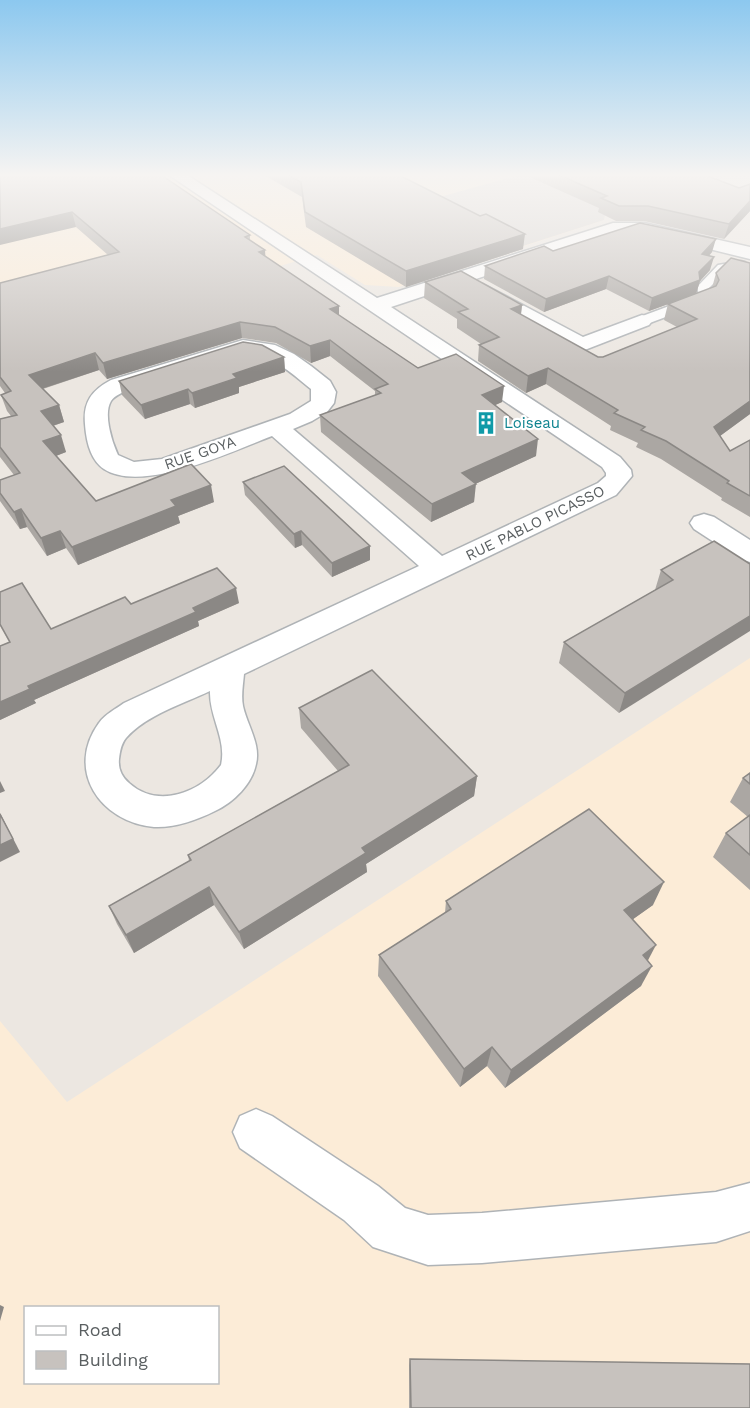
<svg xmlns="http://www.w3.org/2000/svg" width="750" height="1408" font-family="'Work Sans',sans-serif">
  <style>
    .commercial { fill: #fcecd7; fill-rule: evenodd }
    .industrial { fill: #dad7d4 }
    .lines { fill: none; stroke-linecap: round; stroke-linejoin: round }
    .lane-casing { stroke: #afb3b6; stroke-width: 3 }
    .street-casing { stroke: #afb3b6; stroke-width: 3 }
    .lane { fill: #fff; fill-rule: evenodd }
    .street { fill: #fff; fill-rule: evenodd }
    .wall { fill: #aba7a3 }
    .shaded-wall { fill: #8b8885 }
    .building { fill: #c7c2be; stroke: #8b8885; stroke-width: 1.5 }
    .labels { text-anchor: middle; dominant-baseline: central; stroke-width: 4.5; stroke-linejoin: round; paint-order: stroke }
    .far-culture-label { font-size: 15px; fill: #0d838f; stroke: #fff; text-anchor: start }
    .far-street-label { font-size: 15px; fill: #5a5f61; stroke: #fff }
  </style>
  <rect width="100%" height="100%" fill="#ece7e1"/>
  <g class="commercial">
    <polygon points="0,175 734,175 605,215 604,220 399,287 365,285 317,255 0,349"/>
    <path d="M750,658V1408H0V1021L67,1102ZM26,1308H218V1382H26Z"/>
  </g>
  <polygon class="industrial" points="519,175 719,175 726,177 605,215 604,220 520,247 429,200"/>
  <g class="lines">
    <g class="lane-casing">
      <polygon id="lane" points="741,261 745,262 745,268 726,271 709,288 712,297 711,300 647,324 637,324 635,321 637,318 699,295 697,287 718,265"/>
    </g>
    <g class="street-casing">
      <g id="street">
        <path d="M169,175H187L377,298L613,223H644L750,247V259L644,233H615L391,307L620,457L631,470L632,476L616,495L244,674C243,685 241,696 243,706C247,725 261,744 256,764C252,784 234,802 215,811C197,820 175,828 154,827C100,822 65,770 99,723C105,714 116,709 124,703L419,566L272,436C233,451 142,494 104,469C90,460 86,439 85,424C83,402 92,390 111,380L243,340L275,345L294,354L311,366L330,381L336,392L334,403L327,412L312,421L293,429L442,556L598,483L606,476V473L602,467ZM244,354C273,355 290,372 311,389V401L290,414L162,459L134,462L118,455C112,442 103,414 111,401C114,396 122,393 127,390ZM210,691C209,717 227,739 221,765C200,793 158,809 129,783C122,777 118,769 119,759C120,751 121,744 126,738C146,715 183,704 210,691Z"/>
        <polygon points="483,284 583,337 642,315 649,317 652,321 649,325 582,351 574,350 476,294 473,290 476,286"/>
        <polygon points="704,514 714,517 750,540 750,562 740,559 694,529 690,523 694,517"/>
        <polygon points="256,1109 272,1116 378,1186 405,1208 428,1215 482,1213 716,1192 750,1183 750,1231 716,1242 482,1263 428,1265 373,1247 344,1220 240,1148 233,1132 240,1116"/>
      </g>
    </g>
    <use href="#lane" class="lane"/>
    <use href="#street" class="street"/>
  </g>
  <g class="wall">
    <polygon points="0,175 250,235 250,240 265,256 339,315 418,368 502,402 495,405 536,456 475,484 474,502 431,522 321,432 320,415 375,395 375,391 330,356 311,363 276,343 242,338 107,379 99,370 43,389 59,405 64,422 53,426 66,452 56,456 96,501 214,502 178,516 180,523 78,565 66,548 47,556 27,527 20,529 0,501 0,480 14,475 0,457 0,419 11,416 7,411 1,395 5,393 0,386 0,283 108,255 76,227"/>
    <polygon points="264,175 399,175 523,249 406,287 306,227 302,197"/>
    <polygon points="525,175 705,175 739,188 750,184 750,211 724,239 644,221 616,221 598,212 599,208"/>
    <polygon points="553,251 712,252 709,256 710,270 700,281 696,294 712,288 716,273 750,263 750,414 720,436 730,451 750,440 750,517 721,500 722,498 661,459 636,447 638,443 610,430 611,426 546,384 526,393 478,361 479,345 481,344 457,328 457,319 424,298 425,282 522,305 521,315 598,357 603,357 677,327 664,320 668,304 649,311 606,289 544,312 484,279 485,266"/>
    <polygon points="284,357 285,372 239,387 239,393 195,408 190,404 145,419 122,395 119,381"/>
    <polygon points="243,482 370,546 370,560 332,577 302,545 295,548 245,495"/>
    <polygon points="714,541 619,713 559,663 564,642 655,590 661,570"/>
    <polygon points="0,592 51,629 131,604 239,603 198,621 199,626 34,700 36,703 0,720 0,646 9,642 0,626"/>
    <polygon points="299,708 477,776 474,796 366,864 367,872 244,949 214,905 134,953 117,924 109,906 189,861 188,855 338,771 301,728"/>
    <polygon points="750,773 750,890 713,857 726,833 748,817 730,802 743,778"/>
    <polygon points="446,901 653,905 633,919 648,960 641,986 505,1088 487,1066 460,1087 378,976 379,955 445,913"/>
    <polygon points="410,1359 750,1408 409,1408 409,1365"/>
  </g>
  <g class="shaded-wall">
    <polygon points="750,201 750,211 724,239 729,224"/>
    <polygon points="72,212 76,227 0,245 0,229"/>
    <polygon points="525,234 523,249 406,287 406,271"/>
    <polygon points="716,239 712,252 699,267 702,254"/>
    <polygon points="265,250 266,265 259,252"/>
    <polygon points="714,257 710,270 700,281 696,294 649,311 652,298 699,272"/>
    <polygon points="609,276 606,289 544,312 546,299"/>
    <polygon points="522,305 520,321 511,309"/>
    <polygon points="339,306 339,323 330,309"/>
    <polygon points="240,322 242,338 107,379 103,363"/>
    <polygon points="330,340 330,356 311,363 310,346"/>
    <polygon points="95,353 99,370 35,391 29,375"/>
    <polygon points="284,357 285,372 239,387 239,393 195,408 192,393 233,374"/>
    <polygon points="548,368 546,384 526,393 528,376"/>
    <polygon points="504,386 502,402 480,412 482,395"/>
    <polygon points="188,389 190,404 145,419 141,405"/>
    <polygon points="750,401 750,414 709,444 714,427"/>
    <polygon points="59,405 64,422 46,428 41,411"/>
    <polygon points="61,435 66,452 48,459 43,441"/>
    <polygon points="538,439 536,456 460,491 462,473"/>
    <polygon points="476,484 474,502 431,522 432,504"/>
    <polygon points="211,485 214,502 178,516 180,523 78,565 72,547 171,500"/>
    <polygon points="21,509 27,527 20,529 14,512"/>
    <polygon points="60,531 66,548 47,556 41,538"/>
    <polygon points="301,531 302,545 295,548 294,534"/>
    <polygon points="370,546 370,560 332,577 332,563"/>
    <polygon points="236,588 239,603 198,621 199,626 34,700 36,703 0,720 0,702 28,686 193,608"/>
    <polygon points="750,616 750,631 619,713 625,693"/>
    <polygon points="477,776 474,796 366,864 367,872 244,949 239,932 362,848"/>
    <polygon points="0,781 5,791 0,793"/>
    <polygon points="0,813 20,852 0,862"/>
    <polygon points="664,882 653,905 615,932 624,910"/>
    <polygon points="209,887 214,905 134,953 126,935"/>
    <polygon points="656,945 645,966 643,955"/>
    <polygon points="652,966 641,986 505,1088 511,1070"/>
    <polygon points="492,1047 487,1066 460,1087 464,1069"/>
    <polygon points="0,1305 4,1307 0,1321"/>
  </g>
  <g class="building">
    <polygon points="0,175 161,175 250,235 245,237 265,250 259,252 339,306 330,309 418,368 456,354 504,386 482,395 538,439 462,473 476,484 432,504 320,415 381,393 375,389 388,384 330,340 310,346 275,327 240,322 103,363 95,353 29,375 59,405 41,411 61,435 43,441 96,501 191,464 211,485 171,500 176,506 72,547 60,531 41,538 21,509 14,512 0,493 0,480 20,473 0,447 0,419 17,415 1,395 11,391 0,377 0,283 119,252 72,212 0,229"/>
    <polygon points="288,175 399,175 480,216 486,214 525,234 406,271 305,212 301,182"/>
    <polygon points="559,175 705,175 739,188 750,184 750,201 729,224 648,206 619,206 601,198 607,196"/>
    <polygon points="640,223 716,239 702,254 714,257 699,272 700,280 652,298 609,276 546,299 485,266 544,246 553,251"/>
    <polygon points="731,258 750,263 750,401 714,427 730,451 750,440 750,496 727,483 729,481 666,441 641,430 645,427 614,413 618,410 548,368 528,376 479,345 499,337 458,312 468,309 425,282 461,271 522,305 511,309 598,357 603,357 697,319 668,304 716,286 719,280 716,273"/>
    <polygon points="243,342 262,345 284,357 233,374 237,378 192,393 188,389 141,405 119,381"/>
    <polygon points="284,466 370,546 332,563 301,531 294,534 243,482"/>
    <polygon points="714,541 750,564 750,616 625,693 564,642 673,580 661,570"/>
    <polygon points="217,568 236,588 193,608 196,612 28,686 30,689 0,702 0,646 10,642 0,624 0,592 22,583 51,629 125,597 131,604"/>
    <polygon points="372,670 477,776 362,848 366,853 239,932 209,887 126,935 109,906 191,860 188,855 349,765 299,708"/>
    <polygon points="750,773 750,784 743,778"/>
    <polygon points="589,809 664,882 624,910 656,945 643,955 652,966 511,1070 492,1047 464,1069 379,955 451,909 446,901"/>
    <polygon points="0,814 13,839 0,845"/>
    <polygon points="750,815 750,855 726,833"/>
    <polygon points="410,1359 750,1364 750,1408 411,1408"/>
  </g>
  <linearGradient id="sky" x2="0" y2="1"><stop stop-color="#8cc8ef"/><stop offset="0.47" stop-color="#f6f4f2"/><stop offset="1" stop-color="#f6f4f2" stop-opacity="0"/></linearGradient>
  <rect width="750" height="372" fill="url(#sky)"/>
  <defs>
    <g id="building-bare" transform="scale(1.8)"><path d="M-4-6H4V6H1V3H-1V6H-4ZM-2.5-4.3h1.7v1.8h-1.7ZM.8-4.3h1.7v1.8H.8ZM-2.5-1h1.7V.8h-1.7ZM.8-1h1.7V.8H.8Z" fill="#0f9aa8" stroke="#fff" stroke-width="2.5" paint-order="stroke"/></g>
  </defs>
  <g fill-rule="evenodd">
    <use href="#building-bare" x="486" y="423"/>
  </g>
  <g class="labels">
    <g class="far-culture-label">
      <text x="504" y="423">Loiseau</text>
    </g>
    <g class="far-street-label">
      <text transform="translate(200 453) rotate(-19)">RUE GOYA</text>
      <text transform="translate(535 523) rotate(-26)">RUE PABLO PICASSO</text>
    </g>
  </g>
  <rect x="24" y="1306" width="195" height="78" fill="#ffffff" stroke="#bdbfc0" stroke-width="1.5"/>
  <rect x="36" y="1326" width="30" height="9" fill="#ffffff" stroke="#bdbfc0" stroke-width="1.5"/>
  <text x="78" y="1336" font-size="18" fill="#5a5f61">Road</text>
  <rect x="36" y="1351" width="30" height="18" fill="#c7c2be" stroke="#bdbfc0" stroke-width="1.5"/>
  <text x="78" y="1366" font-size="18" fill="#5a5f61">Building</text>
</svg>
